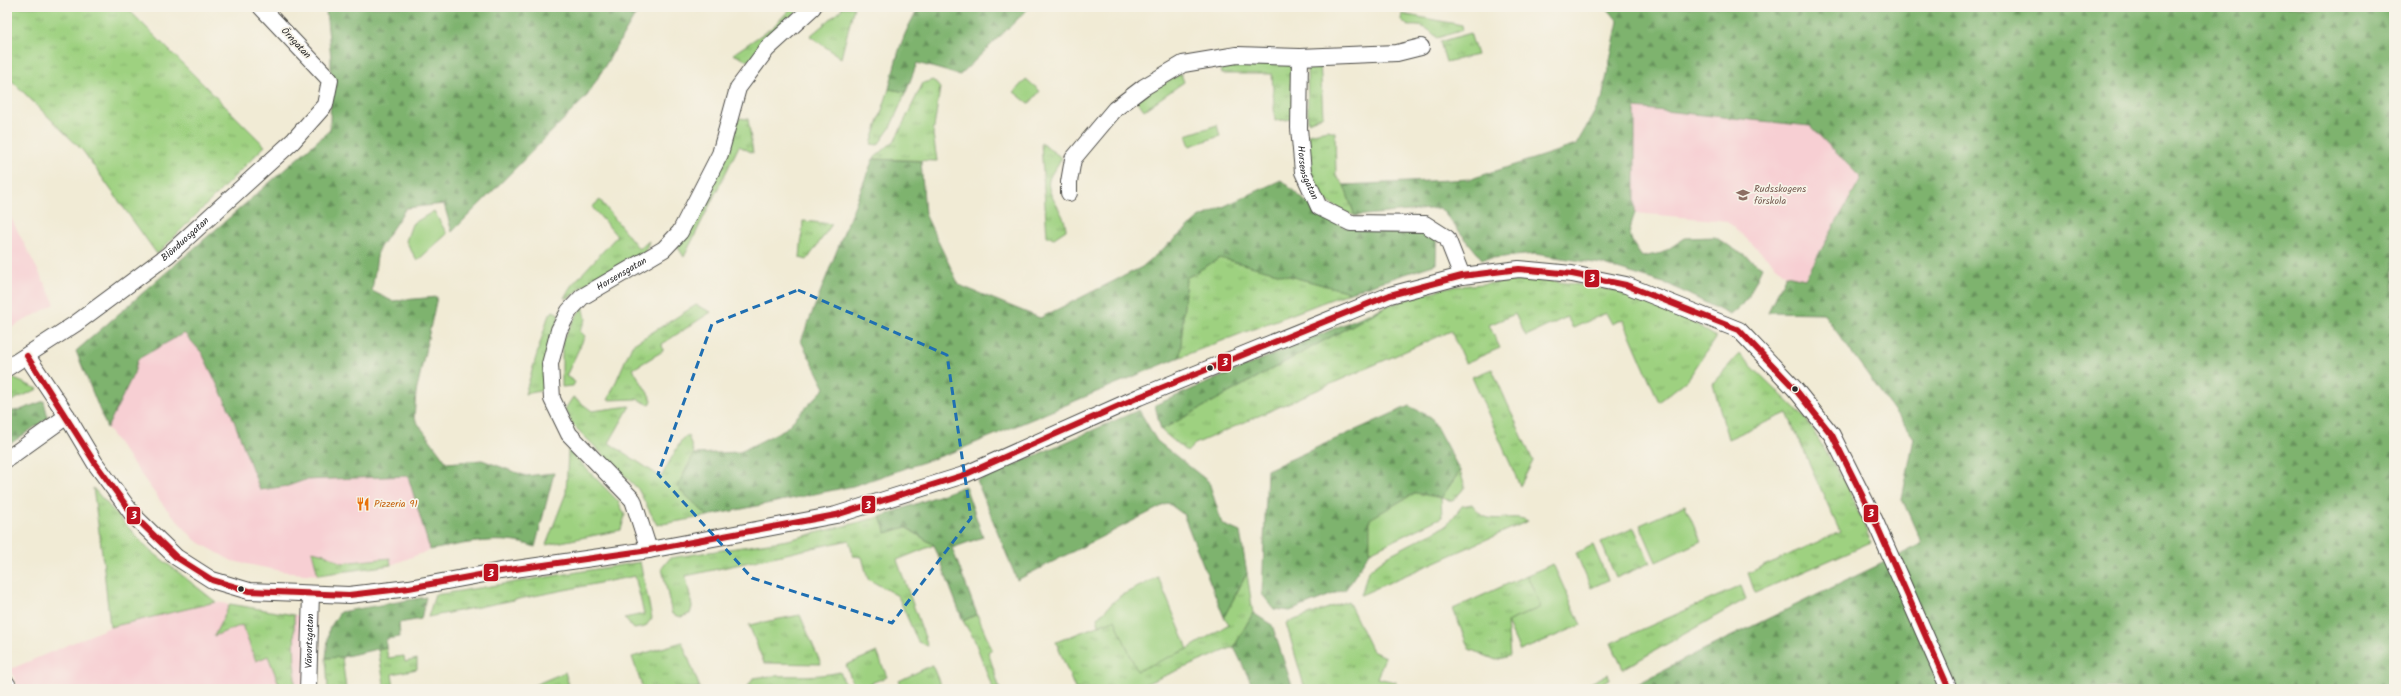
<svg xmlns="http://www.w3.org/2000/svg" width="2401" height="696" font-family="Kalam,sans-serif">
  <style>
    .built { fill: #f7cfd3 }
    .grass { fill: url(#grass-tufts); stroke: #647e56 }
    .forest { fill: url(#forest-firs); stroke: #546f4c }
    .park { fill: #9ed180; stroke: #647e56 }
    .lines { fill: none; stroke-linecap: round; stroke-linejoin: round }
    .street-casing { stroke: #494844; stroke-width: 18 }
    .street { stroke: #fff; stroke-width: 16 }
    .bus-1-casing { stroke: #f7f3e8; stroke-width: 9 }
    .bus-1 { stroke: #bd1220; stroke-width: 6 }
    .marked { fill: none; stroke: #1f6fb2; stroke-width: 3; stroke-dasharray: 8 5; stroke-linejoin: round }
    .bus-dot { fill: #2b2b2b; stroke: #f7f3e8; stroke-width: 1.5 }
    .labels { text-anchor: middle; dominant-baseline: central; stroke-width: 3.5; stroke-linejoin: round; paint-order: stroke }
    .street-label { font-size: 10px; fill: #2b2b2b; stroke: #f7f3e8 }
    .education-label { font-size: 10px; fill: #785e54; stroke: #f7f3e8; text-anchor: start }
    .food-label { font-size: 10px; fill: #c56008; stroke: #f7f3e8; text-anchor: start }
    .line-badge { stroke: #f7f3e8; stroke-width: 1.5 }
    .badge-label { font-size: 11px; text-anchor: middle; font-weight: bold; fill: #fff }
  </style>
  <defs>
    <pattern id="grass-tufts" width="24" height="20" patternUnits="userSpaceOnUse"><rect width="24" height="20" fill="#9ed180"/><path d="M3 7l-1-3M5 7V3M7 7l1-3M15 17l-1-3M17 17v-4M19 17l1-3" fill="none" stroke="#81aa69"/></pattern>
    <pattern id="forest-firs" width="22" height="20" patternUnits="userSpaceOnUse"><rect width="22" height="20" fill="#7eb36e"/><path d="M5 1l3.5 6h-7zM16 11l3.5 6h-7z" fill="#67925b"/></pattern>
  </defs>
  <rect width="100%" height="100%" fill="#f7f3e8"/>
  <filter id="ink" filterUnits="userSpaceOnUse"><feTurbulence type="fractalNoise" baseFrequency=".025" numOctaves="2"/><feDisplacementMap in="SourceGraphic" scale="8" xChannelSelector="R" yChannelSelector="G"/><feConvolveMatrix kernelMatrix="1 2 1 2 8 2 1 2 1" color-interpolation-filters="sRGB"/></filter>
  <filter id="wash" filterUnits="userSpaceOnUse"><feTurbulence type="fractalNoise" baseFrequency=".012" numOctaves="4" result="noise"/><feDisplacementMap in="SourceGraphic" scale="16" xChannelSelector="R" yChannelSelector="G"/><feGaussianBlur stdDeviation="0.9" result="paint"/><feColorMatrix in="noise" values="0 0 0 0 0 0 0 0 0 0 0 0 0 0 0 0 0 1.4 0 .05"/><feComposite in="paint" operator="in"/></filter>
  <g filter="url(#wash)">
    <rect width="100%" height="100%" fill="#f1ebd5"/>
    <g class="built">
      <polygon points="1635,108 1810,126 1861,178 1804,279 1786,275 1727,221 1635,213"/>
      <polygon points="7,210 55,304 7,330"/>
      <polygon points="184,333 202,353 231,413 288,486 305,480 408,476 430,550 391,565 318,575 292,573 232,561 195,540 164,506 107,428 134,373 138,359"/>
      <polygon points="216,602 294,615 315,616 314,689 18,689 11,669 110,627"/>
    </g>
    <g class="grass">
      <polygon points="7,7 126,7 265,146 157,254 83,151 7,76"/>
      <polygon points="792,7 801,7 748,61 733,54 773,27"/>
      <polygon points="842,7 854,7 841,58 810,36 841,10"/>
      <path d="M1402,14L1462,25L1463,30L1437,38C1428,28 1423,25 1409,26L1401,20Z"/>
      <polygon points="1470,33 1477,55 1446,62 1440,42"/>
      <polygon points="1283,60 1291,66 1293,119 1275,121 1272,74 1222,74 1219,64"/>
      <polygon points="1320,61 1323,116 1308,122 1307,68 1310,64"/>
      <polygon points="1181,74 1184,82 1144,110 1136,99"/>
      <polygon points="933,80 940,88 933,134 937,161 873,159 895,140 923,83"/>
      <polygon points="889,89 906,92 890,128 878,145 871,144"/>
      <polygon points="739,118 748,119 753,153 739,146 684,257 677,246 703,204"/>
      <path d="M1328,130L1335,132L1336,176L1344,185L1355,216C1309,198 1309,179 1308,134Z"/>
      <path d="M1041,143L1062,158C1058,165 1051,173 1049,180C1045,195 1066,212 1066,230L1054,238L1047,237Z"/>
      <polygon points="600,200 639,249 649,241 645,252 595,277 569,298 564,298 571,286 617,236 592,207"/>
      <polygon points="803,221 832,224 807,260 800,258"/>
      <polygon points="1220,258 1350,292 1180,357 1186,278"/>
      <polygon points="1539,279 1620,291 1696,324 1716,337 1688,379 1659,402 1623,319 1612,324 1606,313 1573,328 1567,317 1526,336 1515,314 1489,325 1500,348 1465,363 1451,331 1195,444 1187,452 1161,430 1389,305 1448,287"/>
      <polygon points="583,305 586,319 580,331 585,336 566,376 575,382 573,386 562,387 562,341"/>
      <polygon points="696,305 711,312 662,344 663,351 633,369 652,400 650,405 637,399 608,400 632,345"/>
      <polygon points="553,311 559,314 545,390 525,394 548,317"/>
      <polygon points="1739,354 1806,419 1848,488 1871,542 1755,593 1748,573 1840,532 1787,413 1728,439 1713,383"/>
      <polygon points="1492,369 1533,461 1520,486 1472,377"/>
      <polygon points="12,378 38,389 7,403 7,380"/>
      <polygon points="573,397 592,411 630,406 609,443 661,477 682,439 688,435 694,454 677,487 708,516 657,525 638,489 572,424 565,409"/>
      <polygon points="568,450 618,501 625,515 621,530 546,545 566,493"/>
      <polygon points="1460,471 1465,487 1453,501 1441,498"/>
      <polygon points="93,488 146,547 216,602 110,627 103,560"/>
      <path d="M1472,504C1475,508 1479,514 1483,516C1497,523 1515,513 1528,521L1361,595L1368,571L1389,555L1447,525L1462,506Z"/>
      <polygon points="880,517 886,533 905,527 934,545 897,560 928,646 918,642 898,596 868,579 862,557 853,556 849,540 686,576 692,607 690,614 681,617 672,614 662,568 670,558 788,540"/>
      <polygon points="1634,528 1650,563 1616,578 1601,542"/>
      <polygon points="1593,545 1608,580 1591,588 1576,553"/>
      <polygon points="312,551 325,554 341,563 390,558 391,565 318,575"/>
      <polygon points="640,562 652,618 645,627 634,629 624,618 644,614 635,576 428,617 435,595"/>
      <polygon points="1247,573 1253,613 1234,647 1133,689 1075,689 1056,642 1115,619 1137,670 1188,649 1229,624 1224,617"/>
      <polygon points="1527,575 1541,607 1507,622 1510,656 1496,660 1469,649 1453,609"/>
      <polygon points="1741,586 1746,599 1623,669 1611,643"/>
      <polygon points="1348,601 1372,651 1385,657 1377,678 1396,682 1395,689 1305,689 1286,623"/>
      <polygon points="230,604 294,615 295,689 281,689 268,656 256,661 242,625 214,636"/>
      <polygon points="977,614 992,649 988,652 1000,689 993,689 974,639 963,621"/>
      <polygon points="800,615 821,664 764,663 749,625"/>
      <polygon points="682,642 700,688 643,689 632,657"/>
      <polygon points="386,647 388,658 404,656 405,662 417,659 417,669 392,674 394,689 385,689 378,649"/>
      <polygon points="877,652 887,677 855,689 846,665"/>
      <polygon points="342,657 346,689 328,689 326,658"/>
      <polygon points="932,665 942,689 903,689 899,681"/>
      <polygon points="565,672 570,689 525,689"/>
      <path d="M840,672L847,689H746L753,678C782,673 811,679 840,672Z"/>
      <polygon points="1608,674 1610,679 1591,689 1579,689"/>
    </g>
    <g class="forest">
      <path d="M329,7H640L587,96L452,232L444,204L406,208L378,250L372,291L392,301L437,297L416,393L414,418L447,463L482,460L526,476L554,473L535,547C502,534 463,544 430,550L408,476L305,480L288,486L260,490L231,413L202,353L184,333L138,359L134,373L107,428L76,351L330,130L331,58L326,11Z"/>
      <path d="M920,7H1030L960,75L917,63L906,92L889,89C896,59 902,32 920,7Z"/>
      <path d="M1606,7H2394V689H1628L1697,653L1922,544L1902,499L1914,438L1823,313L1768,312L1786,275L1805,279L1861,178L1810,126L1635,108V213C1627,234 1629,239 1642,257L1662,253L1685,238L1715,237L1762,267L1747,300L1730,315L1670,285L1601,264L1535,254L1482,259L1440,208L1355,216L1344,185L1471,179L1576,145L1602,99L1618,21Z"/>
      <polygon points="873,159 921,161 925,214 959,285 1040,318 1142,267 1199,218 1281,180 1312,207 1344,227 1437,227 1436,264 1350,292 1220,258 1186,278 1180,357 956,451 853,486 708,516 677,487 694,454 740,452 785,429 825,388 801,341"/>
      <polygon points="1389,305 1161,430 1155,405"/>
      <polygon points="44,401 48,418 7,446 7,412 20,410"/>
      <polygon points="1409,406 1431,417 1460,471 1441,498 1415,493 1370,519 1370,552 1346,589 1290,611 1274,609 1262,594 1267,470"/>
      <polygon points="1139,410 1157,441 1209,482 1222,524 1240,532 1247,573 1224,617 1183,514 1168,503 1017,580 977,481"/>
      <polygon points="965,486 983,537 952,548 977,614 963,621 934,545 906,527 886,533 880,517"/>
      <polygon points="426,597 421,619 399,623 400,637 386,639 386,647 342,657 326,658 329,629 340,612"/>
      <polygon points="1253,613 1272,625 1293,689 1254,689 1234,647"/>
    </g>
    <g class="park">
      <polygon points="1026,79 1040,91 1029,104 1014,92"/>
      <polygon points="1217,125 1220,136 1190,146 1186,135"/>
      <polygon points="434,211 447,234 417,261 406,241 412,224"/>
      <polygon points="1415,493 1441,498 1442,517 1370,552 1370,519"/>
      <polygon points="1685,505 1701,541 1656,562 1640,525"/>
      <polygon points="1553,564 1581,625 1520,651 1507,622 1541,607 1527,575"/>
      <polygon points="1158,577 1188,649 1137,671 1115,620 1099,625 1097,618 1120,596"/>
    </g>
  </g>
  <g filter="url(#ink)">
    <g class="lines">
      <g class="street-casing">
        <g id="street">
          <path id="s1" d="M1300,57L1299,128L1303,172L1319,207L1351,223L1425,224L1447,238L1462,276"/>
          <polyline points="1069,193 1069,182 1073,159 1115,109 1144,87 1183,64 1237,55 1300,57 1397,53 1421,47"/>
          <polyline points="27,356 67,416 95,463 133,515 176,557 212,580 249,591 349,595 409,588 501,571 649,550 836,515 964,475 1139,397 1390,295 1462,276 1519,269 1572,274 1626,285 1739,330 1795,389 1832,435 1874,519 1949,689"/>
          <path id="s2" d="M7,368L75,324L168,255L293,141L325,105L330,80L261,7"/>
          <polyline points="7,459 67,416"/>
          <path id="s3" d="M649,550L633,500L569,434L552,399L550,364L559,330L569,311L582,297L664,249L680,232L720,154L738,88L767,49L813,7"/>
          <polyline points="7,684 9,689"/>
          <path id="s4" d="M308,689L311,594"/>
        </g>
      </g>
      <use href="#street" class="street"/>
      <g class="bus-1-casing">
        <polyline id="bus-1" points="27,356 95,463 133,515 176,557 212,580 249,591 349,595 409,588 501,571 649,550 836,515 964,475 1139,397 1390,295 1462,276 1519,269 1572,274 1626,285 1739,330 1795,389 1832,435 1874,519 1949,689"/>
      </g>
      <use href="#bus-1" class="bus-1"/>
    </g>
  </g>
  <path class="marked" d="M798,290L947,355L971,518L892,623L752,578L658,474L712,324Z"/>
  <defs>
    <g id="school-bare" transform="scale(1.08)"><path d="M0-5L7-2L0 1L-7-2ZM-4 1L0 2.5L4 1V4Q0 6-4 4Z" fill="#8d6e63" stroke="#f7f3e8" stroke-width="2.5" paint-order="stroke"/></g>
    <g id="restaurant-bare" transform="scale(1.08)"><path d="M-5-6h1v4h1v-4h1v4h1v-4h1v5L-1.5 .5V6h-2V.5L-5-1ZM5-6V6H3V1.5H1.5Q1.5-4 5-6Z" fill="#e8710a" stroke="#f7f3e8" stroke-width="2.5" paint-order="stroke"/></g>
  </defs>
  <g fill-rule="evenodd">
    <use href="#school-bare" x="1743" y="195"/>
    <use href="#restaurant-bare" x="363" y="504"/>
  </g>
  <g class="bus-dot">
    <circle cx="1210" cy="368" r="3.5"/>
    <circle cx="1795" cy="389" r="3.5"/>
    <circle cx="241" cy="589" r="3.5"/>
  </g>
  <g class="labels">
    <g class="street-label">
      <text transform="translate(296 43) rotate(47)">Örngatan</text>
      <text stroke="none"><textPath href="#s1" startOffset="117">Horsensgatan</textPath></text>
      <text stroke="none"><textPath href="#s2" startOffset="220">Blönduosgatan</textPath></text>
      <text stroke="none"><textPath href="#s3" startOffset="340">Horsensgatan</textPath></text>
      <text stroke="none"><textPath href="#s4" startOffset="48">Vänortsgatan</textPath></text>
    </g>
    <g class="education-label">
      <text x="1754" y="189">Rudsskogens<tspan x="1754" dy="12">förskola</tspan></text>
    </g>
    <g class="food-label">
      <text x="374" y="504">Pizzeria 91</text>
    </g>
  </g>
  <g class="line-badge">
    <rect x="1584" y="269" width="16" height="19" rx="4" fill="#bd1220"/>
    <rect x="1217" y="353" width="15" height="19" rx="4" fill="#bd1220"/>
    <rect x="861" y="495" width="15" height="19" rx="4" fill="#bd1220"/>
    <rect x="1863" y="504" width="16" height="19" rx="4" fill="#bd1220"/>
    <rect x="126" y="506" width="15" height="19" rx="4" fill="#bd1220"/>
    <rect x="483" y="563" width="16" height="19" rx="4" fill="#bd1220"/>
  </g>
  <g class="badge-label">
    <text x="1592" y="282">3</text>
    <text x="1225" y="366">3</text>
    <text x="868" y="509">3</text>
    <text x="1871" y="517">3</text>
    <text x="134" y="519">3</text>
    <text x="491" y="577">3</text>
  </g>
  <rect width="2401" height="696" fill="none" stroke="#f7f3e8" stroke-width="24"/>
</svg>
